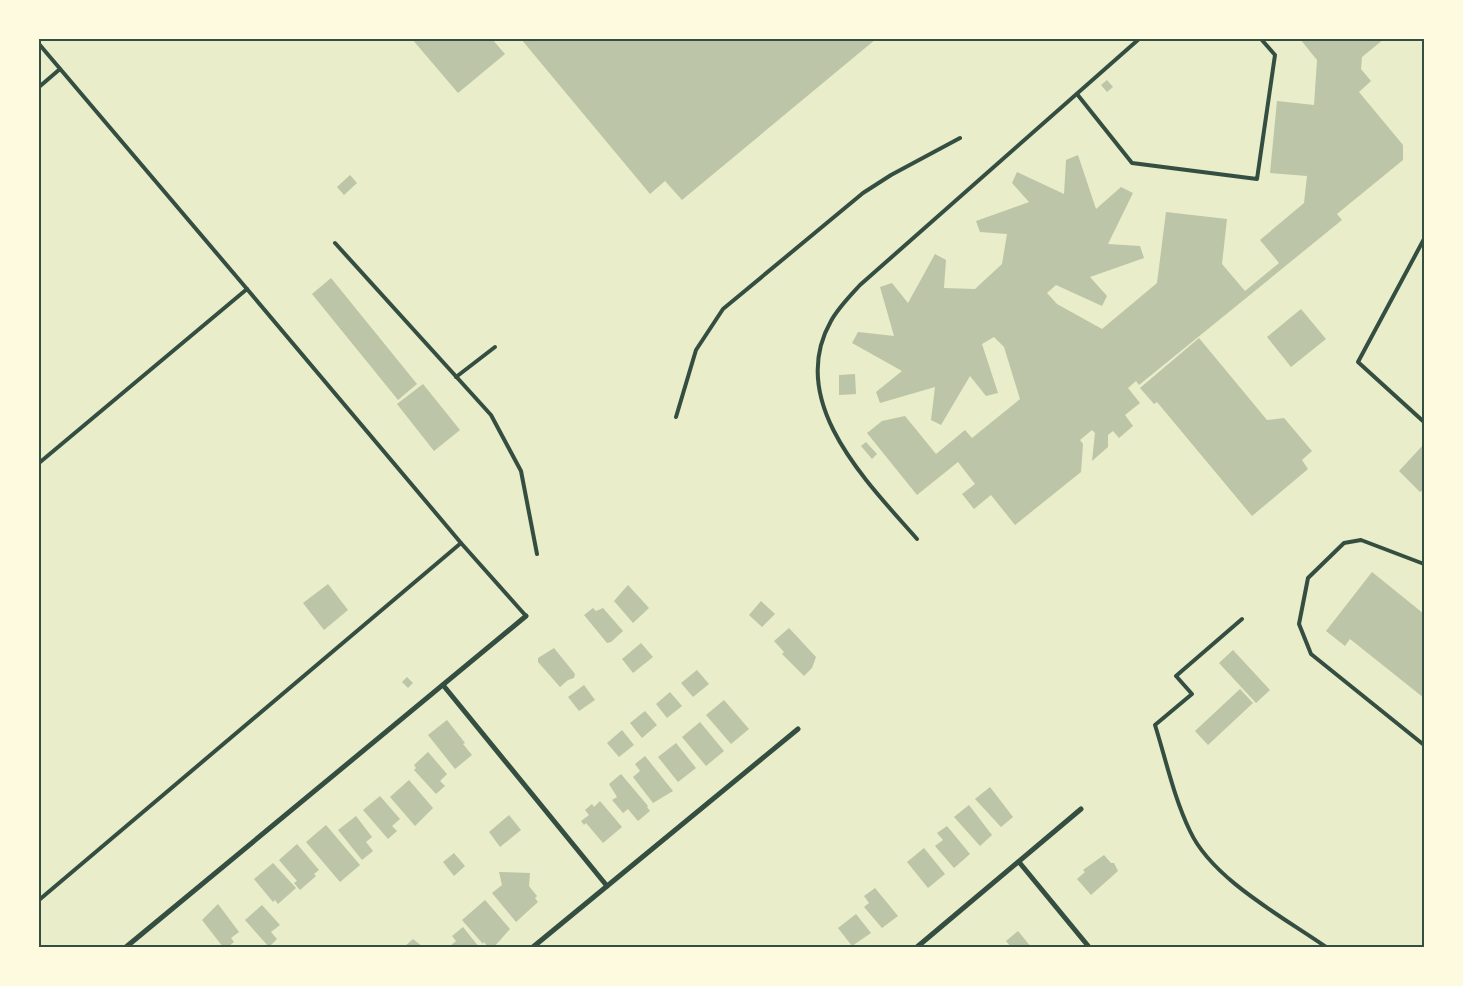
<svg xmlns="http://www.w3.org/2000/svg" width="1463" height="986" font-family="Bitter,serif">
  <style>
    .building { fill: #bcc5a7 }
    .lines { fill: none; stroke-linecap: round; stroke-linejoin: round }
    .service { stroke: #344e41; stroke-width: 4 }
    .minor { stroke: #344e41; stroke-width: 5 }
    .neatline { fill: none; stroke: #344e41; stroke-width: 2 }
  </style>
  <rect width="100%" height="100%" fill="#e9edc9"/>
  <g class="building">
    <polygon points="412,39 492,39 505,54 458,93"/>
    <polygon points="521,39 876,39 682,200 665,181 650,194"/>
    <polygon points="1300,39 1384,39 1362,57 1361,69 1371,81 1359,92 1403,145 1403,160 1337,214 1342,220 1139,385 1136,381 1128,388 1140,403 1125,415 1133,426 1119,438 1113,431 1108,435 1108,447 1092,461 1095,433 1092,430 1080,440 1083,444 1081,472 1015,525 991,495 974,509 962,494 975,484 958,462 917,495 867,433 882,421 905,416 936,454 965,430 972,438 1020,399 1004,347 994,337 982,344 998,393 986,396 970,376 941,425 931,420 935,387 880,403 876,392 902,371 852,343 858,332 894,336 880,287 892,283 908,303 935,254 946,260 944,288 975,289 1002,264 1007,234 980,232 976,221 1029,202 1012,183 1017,172 1064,194 1066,160 1078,155 1096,209 1121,187 1133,193 1108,244 1140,246 1144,258 1090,277 1107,296 1102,306 1056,285 1047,293 1057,304 1102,329 1157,283 1166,212 1227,219 1222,264 1245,291 1279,263 1260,240 1304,203 1307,176 1270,173 1277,101 1314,105 1317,60"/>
    <polygon points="1107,80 1113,87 1107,92 1101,85"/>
    <polygon points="350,175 357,183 344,195 337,187"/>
    <polygon points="331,278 417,384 398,400 312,294"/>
    <polygon points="1301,309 1326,339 1291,367 1267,337"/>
    <polygon points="1199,338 1267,420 1284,418 1312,451 1302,460 1308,469 1252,516 1157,402 1154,404 1140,388"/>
    <polygon points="855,374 856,394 839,395 839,375"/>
    <polygon points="423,384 460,430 434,451 397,404"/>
    <polygon points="866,442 877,454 872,459 861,446"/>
    <polygon points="1424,444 1424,490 1420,492 1399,471"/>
    <polygon points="1372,572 1424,614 1424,698 1350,639 1345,646 1326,631"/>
    <polygon points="328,584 348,610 324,630 303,603"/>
    <polygon points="628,585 649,608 633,623 614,601"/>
    <polygon points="761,601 775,614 762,627 749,615"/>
    <polygon points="593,608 596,611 603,608 623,631 611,642 607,643 584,615"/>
    <polygon points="789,628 816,657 812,668 804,676 782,654 784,652 774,641"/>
    <polygon points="641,643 653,657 633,673 622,659"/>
    <polygon points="554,648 575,674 574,678 568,680 560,687 538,662 538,658"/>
    <polygon points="1233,650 1270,690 1256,703 1219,663"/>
    <polygon points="697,670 709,684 693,697 681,683"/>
    <polygon points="407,677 413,683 408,688 402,682"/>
    <polygon points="584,685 595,700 579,711 568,697"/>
    <polygon points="1240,689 1253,703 1208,745 1195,731"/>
    <polygon points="670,692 682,706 667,718 656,704"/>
    <polygon points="724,700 749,729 731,744 706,715"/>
    <polygon points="645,711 657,725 642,738 630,723"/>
    <polygon points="447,720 465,743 463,744 472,755 455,769 428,735"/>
    <polygon points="700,722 724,751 706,766 682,737"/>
    <polygon points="622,730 634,745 619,757 607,743"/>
    <polygon points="676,743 696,768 678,782 658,757"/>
    <polygon points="428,752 447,774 440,781 445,786 436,794 414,770 416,768 414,765"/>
    <polygon points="645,756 673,791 653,803 633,777 640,771 635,764"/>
    <polygon points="621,774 648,806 647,807 650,811 638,821 628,809 623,813 612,800 617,797 609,784"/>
    <polygon points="409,780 433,808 415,826 390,797"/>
    <polygon points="990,787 1013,817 1001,827 975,799"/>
    <polygon points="380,796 400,819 392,826 397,831 388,839 363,810"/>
    <polygon points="600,801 622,827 603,843 586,823 584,825 581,821 589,815 585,810 592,804 594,807"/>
    <polygon points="969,805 992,835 980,846 954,817"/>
    <polygon points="509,815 521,830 500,847 489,832"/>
    <polygon points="356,816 372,837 366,842 373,851 362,860 338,830"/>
    <polygon points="326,825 360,865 340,882 306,842"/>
    <polygon points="947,826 970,854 954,868 935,846 943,840 937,833"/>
    <polygon points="297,844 319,870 314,874 316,876 300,890 294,883 297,881 279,860"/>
    <polygon points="924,848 945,874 928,888 907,862"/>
    <polygon points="454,853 465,866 454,876 443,862"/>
    <polygon points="1104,855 1111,863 1114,863 1118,871 1091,895 1077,879 1085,872 1083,870"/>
    <polygon points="273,863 296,888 278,904 275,900 273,902 254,879"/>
    <polygon points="499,872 530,873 529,886 537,896 535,898 538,902 516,922 492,893 502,885"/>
    <polygon points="875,888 898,916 882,928 864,907 869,903 864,896"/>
    <polygon points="485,900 510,929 494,947 488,947 484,942 483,944 462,920"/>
    <polygon points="218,904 239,932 231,938 234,942 228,947 223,947 202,920"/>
    <polygon points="262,905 280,925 271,932 277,939 269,947 245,920"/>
    <polygon points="856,914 871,933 852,946 838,928"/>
    <polygon points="463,927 479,947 449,947 456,941 452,936"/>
    <polygon points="1018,931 1031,947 1011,947 1006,941"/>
    <polygon points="413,939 423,947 404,947"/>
  </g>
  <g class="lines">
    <g class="service">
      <polyline points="39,44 247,289"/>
      <polyline points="39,87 60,69"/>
      <polyline points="1077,94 1132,163 1257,179 1275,55 1261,39"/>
      <polyline points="1424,239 1358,362 1424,422"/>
      <polyline points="335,243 491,415 521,471 537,554"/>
      <polyline points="456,377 495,347"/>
      <polyline points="676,417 696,350 723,309 863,193 891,175 960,138"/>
      <polyline points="39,463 247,289 461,543 526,616"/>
      <path d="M917,539C868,483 785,402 831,321C838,308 850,296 860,285L1139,39"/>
      <polyline points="1424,564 1361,540 1344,543 1308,578 1299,624 1311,654 1424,745"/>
      <path d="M1242,619L1176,676L1192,694L1155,725C1166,760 1174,798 1190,831C1212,879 1283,917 1326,947"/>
      <polyline points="39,900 461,543"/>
    </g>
    <g class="minor">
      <polyline points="443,685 607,886"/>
      <polyline points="1019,862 1089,947"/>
      <polyline points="126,947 526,616"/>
      <polyline points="533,947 798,729"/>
      <polyline points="917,947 1081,809"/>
    </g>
  </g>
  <rect width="1463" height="986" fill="none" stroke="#fefae0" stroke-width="80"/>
  <rect x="40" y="40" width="1383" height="906" class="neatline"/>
</svg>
